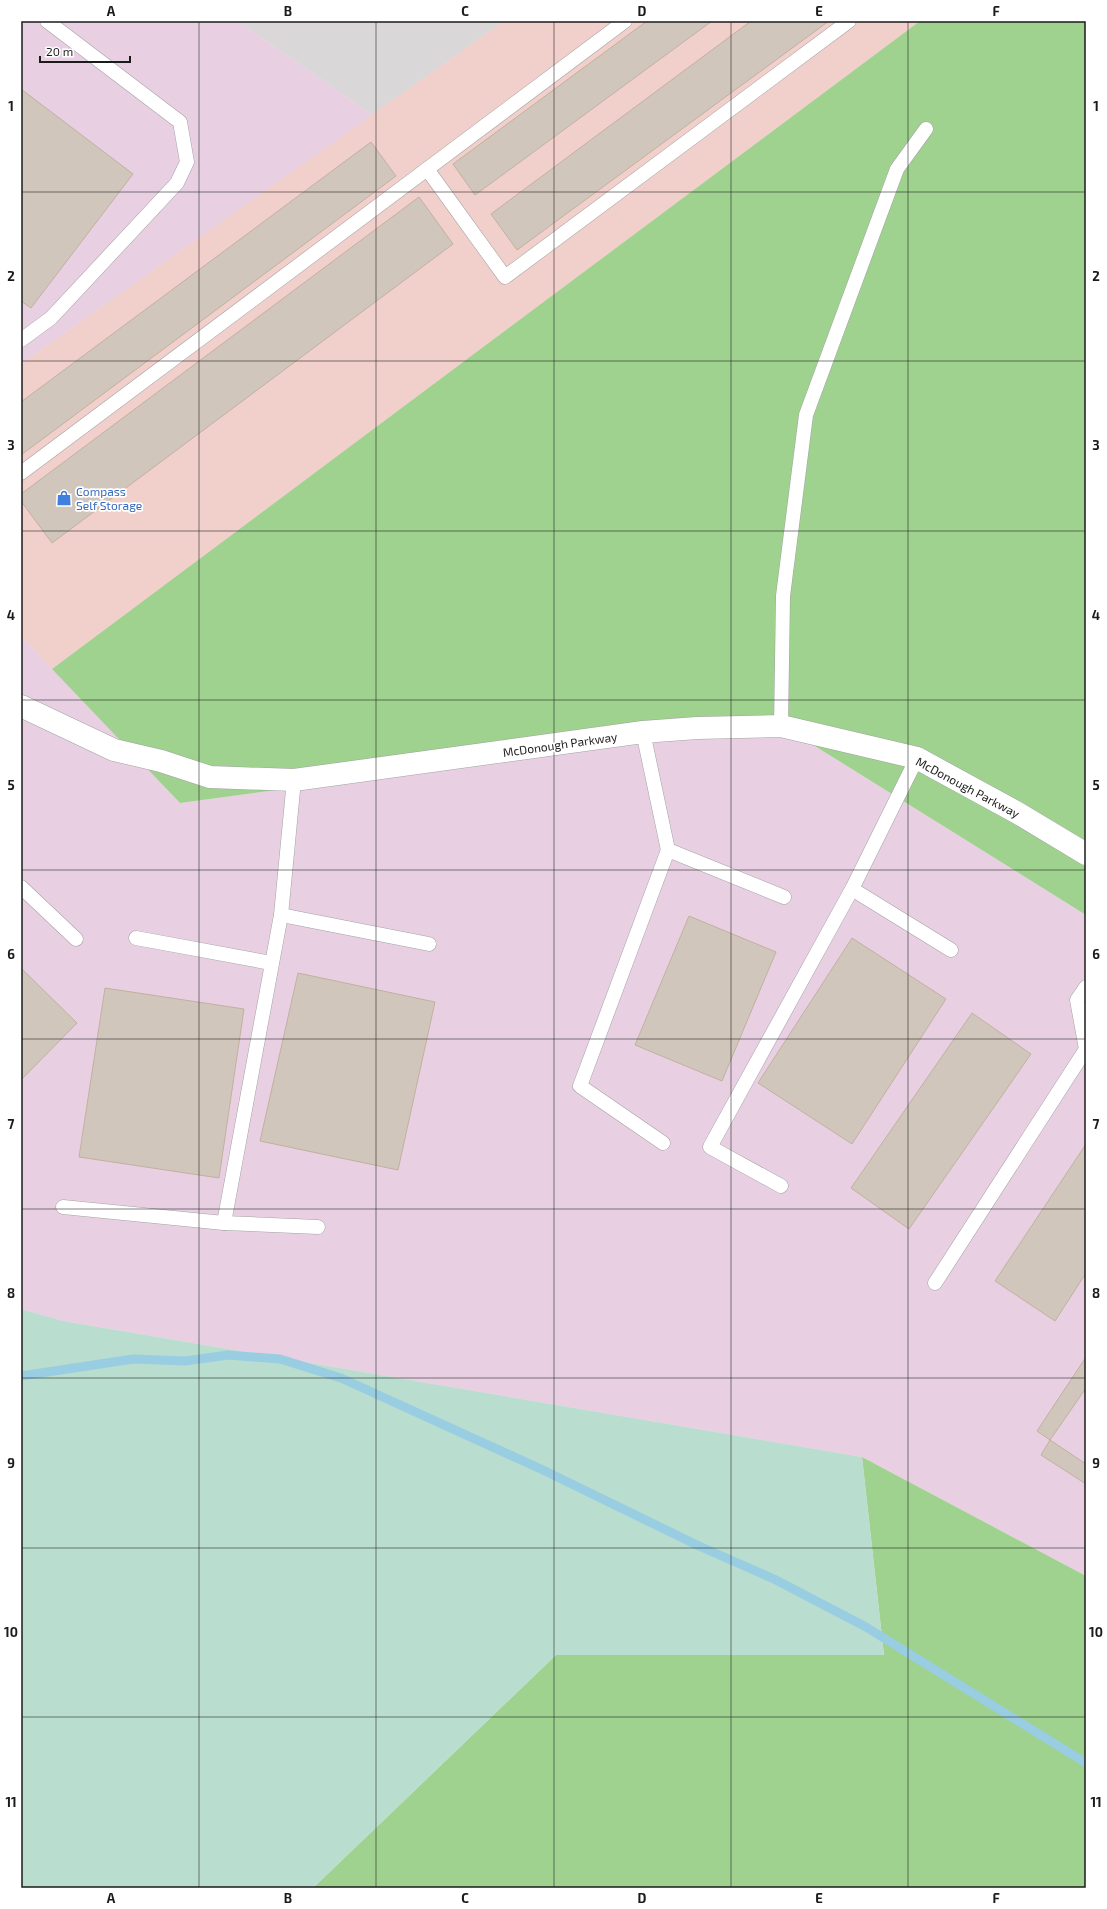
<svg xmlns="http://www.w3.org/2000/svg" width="1107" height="1909" font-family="'Exo 2',sans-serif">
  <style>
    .residential { fill: #d9d7d7 }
    .commercial { fill: #f1cfcb }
    .industrial { fill: #e8d0e2 }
    .forest { fill: #9ed28e }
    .wetland { fill: #b9decf }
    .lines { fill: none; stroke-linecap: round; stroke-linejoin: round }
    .stream { stroke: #99cde1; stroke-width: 9 }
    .building { fill: #d1c6bb; stroke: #c1b0a0 }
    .service-casing { stroke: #a2a2a2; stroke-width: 15 }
    .tertiary-casing { stroke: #a2a2a2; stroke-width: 23 }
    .service { stroke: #fff; stroke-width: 14 }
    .tertiary { stroke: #fff; stroke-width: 22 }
    .grid { fill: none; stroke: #1b1b1b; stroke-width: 1; stroke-opacity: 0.55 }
    .labels { text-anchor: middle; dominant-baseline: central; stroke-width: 3.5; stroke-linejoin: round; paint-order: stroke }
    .shop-label { font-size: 12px; fill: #366cbe; stroke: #fff; text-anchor: start }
    .street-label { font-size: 12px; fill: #1b1b1b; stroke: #fff }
    .neatline { fill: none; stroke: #1b1b1b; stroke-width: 1.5 }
    .grid-label { font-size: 13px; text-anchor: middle; font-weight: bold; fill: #1b1b1b }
  </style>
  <rect width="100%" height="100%" fill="#eeeade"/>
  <polygon class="residential" points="238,21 504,21 372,115"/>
  <polygon class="commercial" points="504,21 920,21 52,669 21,636 21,364"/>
  <g class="industrial">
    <polygon points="21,21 238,21 372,115 21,364"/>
    <polygon points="21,636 180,803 778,723 1086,915 1086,1576 862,1457 63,1321 21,1309"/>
  </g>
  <g class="forest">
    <polygon points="920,21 1086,21 1086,915 778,723 180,803 52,669"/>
    <polygon points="862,1457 1086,1576 1086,1888 313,1888 556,1655 884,1655"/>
  </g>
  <polygon class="wetland" points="21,1309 63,1321 862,1457 884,1655 556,1655 313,1888 21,1888"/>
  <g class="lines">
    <polyline class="stream" points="21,1376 133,1359 185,1361 228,1355 280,1359 341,1378 543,1470 699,1546 774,1579 866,1627 1086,1763"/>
  </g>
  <g class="building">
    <polygon points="647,21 712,21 475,195 453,164"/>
    <polygon points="751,21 829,21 517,250 491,214"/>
    <polygon points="21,89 133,174 31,308 21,301"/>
    <polygon points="371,142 396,176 21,455 21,402"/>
    <polygon points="419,197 453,244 52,543 21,501 21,494"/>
    <polygon points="689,916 776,952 722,1081 635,1045"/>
    <polygon points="852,938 946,999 852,1144 758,1083"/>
    <polygon points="21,968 77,1023 21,1080"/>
    <polygon points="298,973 435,1002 398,1170 260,1141"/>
    <polygon points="105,988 244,1009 219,1178 79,1157"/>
    <polygon points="972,1013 1031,1054 909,1229 851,1188"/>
    <polygon points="1086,1144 1086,1273 1055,1321 995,1281"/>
    <polygon points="1086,1357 1086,1388 1050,1440 1037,1431"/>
    <polygon points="1050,1440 1086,1464 1086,1484 1041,1455"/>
  </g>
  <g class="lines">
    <g class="service-casing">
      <g id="service">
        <polyline points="427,169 505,277 849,21"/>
        <polyline points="21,340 51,318 177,183 187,162 180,122 47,21"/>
        <polyline points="21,473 625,21"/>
        <polyline points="781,726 783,596 806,415 897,169 926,129"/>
        <polyline points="643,732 668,850 784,897"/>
        <polyline points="917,758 852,889 951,950"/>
        <polyline points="21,887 76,939"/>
        <polyline points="281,915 429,944"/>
        <polyline points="136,938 271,963"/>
        <polyline points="663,1143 580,1086 668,850"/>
        <polyline points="781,1186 710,1147 852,889"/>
        <polyline points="63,1207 224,1223 281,915 294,780"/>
        <polyline points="224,1223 318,1227"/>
        <polyline points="935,1283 1086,1049 1077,1000 1086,987"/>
      </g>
    </g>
    <g class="tertiary-casing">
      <polyline id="tertiary" points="21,706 114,750 161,761 210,777 294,780 643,732 697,728 781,726 917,758 1016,812 1086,854"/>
    </g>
    <use href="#service" class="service"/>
    <use href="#tertiary" class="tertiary"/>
  </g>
  <path class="grid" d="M199,21V1888M376,21V1888M554,21V1888M731,21V1888M908,21V1888M21,192H1086M21,361H1086M21,531H1086M21,700H1086M21,870H1086M21,1039H1086M21,1209H1086M21,1378H1086M21,1548H1086M21,1717H1086"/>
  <defs>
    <g id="shop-bare" transform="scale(1.2)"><path d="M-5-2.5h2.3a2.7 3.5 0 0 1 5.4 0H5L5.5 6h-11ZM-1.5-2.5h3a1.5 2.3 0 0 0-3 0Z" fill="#3f7fe0" stroke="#fff" stroke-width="2.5" paint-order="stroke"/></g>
  </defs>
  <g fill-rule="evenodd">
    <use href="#shop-bare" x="64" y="498"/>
  </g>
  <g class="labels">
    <g class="shop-label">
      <text x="76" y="491">Compass<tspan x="76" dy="14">Self Storage</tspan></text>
    </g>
    <g class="street-label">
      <text transform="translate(560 744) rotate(-8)">McDonough Parkway</text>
      <text transform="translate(968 787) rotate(28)">McDonough Parkway</text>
    </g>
  </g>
  <rect width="1107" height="1909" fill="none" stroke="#ffffff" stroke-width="44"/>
  <path d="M40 56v6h90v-6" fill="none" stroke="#1b1b1b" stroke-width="2"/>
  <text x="46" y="56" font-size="12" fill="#1b1b1b" stroke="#ffffff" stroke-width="3" paint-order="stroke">20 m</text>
  <rect x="22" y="22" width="1063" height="1865" class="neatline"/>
  <g class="grid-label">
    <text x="111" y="16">A</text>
    <text x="288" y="16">B</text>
    <text x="465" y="16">C</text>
    <text x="642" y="16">D</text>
    <text x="819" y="16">E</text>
    <text x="996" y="16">F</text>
    <text x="11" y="111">1</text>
    <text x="1096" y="111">1</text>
    <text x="11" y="281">2</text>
    <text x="1096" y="281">2</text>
    <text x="11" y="450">3</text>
    <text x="1096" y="450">3</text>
    <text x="11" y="620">4</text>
    <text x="1096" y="620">4</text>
    <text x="11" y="790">5</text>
    <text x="1096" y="790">5</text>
    <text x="11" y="959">6</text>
    <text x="1096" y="959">6</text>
    <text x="11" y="1129">7</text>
    <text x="1096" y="1129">7</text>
    <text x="11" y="1298">8</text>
    <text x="1096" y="1298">8</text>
    <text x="11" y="1468">9</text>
    <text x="1096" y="1468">9</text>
    <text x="11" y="1637">10</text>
    <text x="1096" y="1637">10</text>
    <text x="11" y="1807">11</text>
    <text x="1096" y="1807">11</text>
    <text x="111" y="1903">A</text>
    <text x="288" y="1903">B</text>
    <text x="465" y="1903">C</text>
    <text x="642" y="1903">D</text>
    <text x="819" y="1903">E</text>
    <text x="996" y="1903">F</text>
  </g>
</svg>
